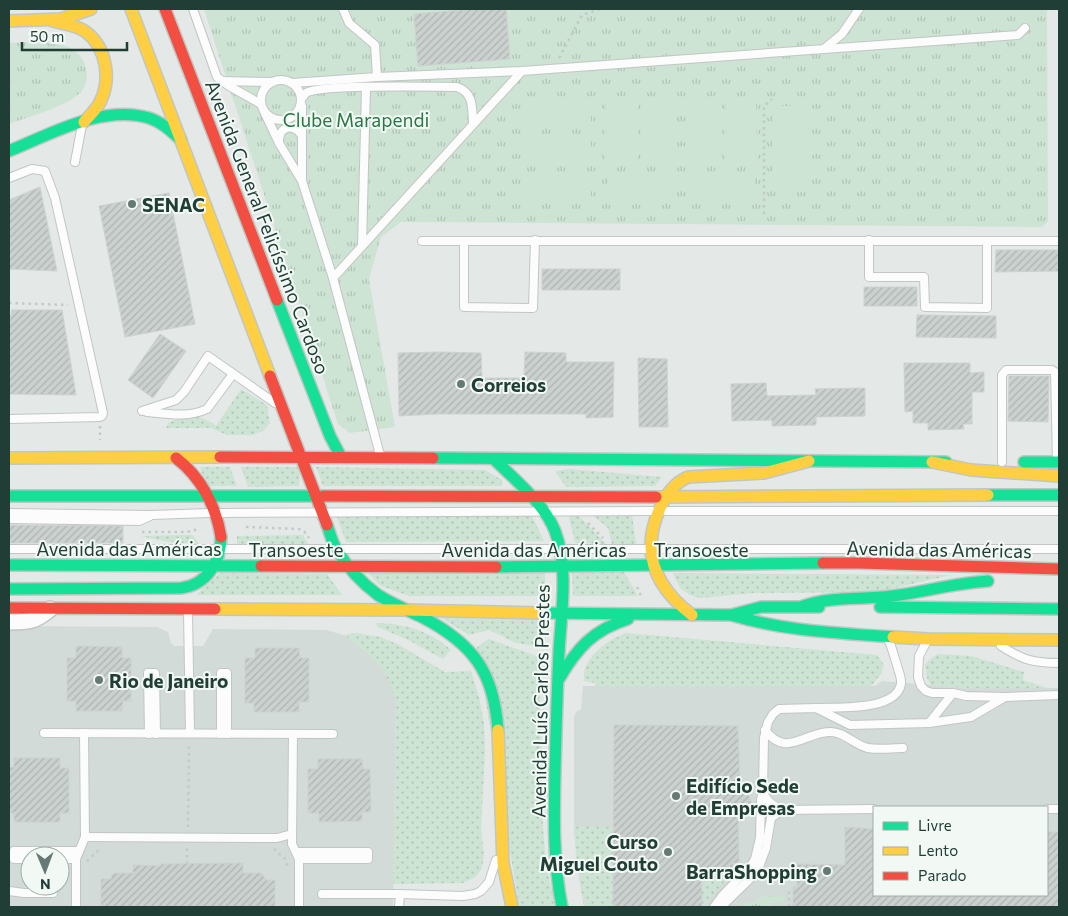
<svg xmlns="http://www.w3.org/2000/svg" width="1068" height="916" font-family="Commissioner,sans-serif">
  <style>
    .built { fill: #d2dbd7; fill-rule: evenodd }
    .grass { fill: url(#grass-dots) }
    .park { fill: url(#park-tufts) }
    .garden { fill: #cde3d3 }
    .building { fill: url(#building-hatch); stroke: #cdd2d0 }
    .lines { fill: none; stroke-linecap: round; stroke-linejoin: round }
    .lane-casing { stroke: #c1c6c4; stroke-width: 10 }
    .street-casing { stroke: #c1c6c4; stroke-width: 18 }
    .fast-casing { stroke: #bfc7c4; stroke-width: 14 }
    .slow-casing { stroke: #bfc7c4; stroke-width: 14 }
    .jam-casing { stroke: #bfc7c4; stroke-width: 14 }
    .path { stroke: #c1cac6; stroke-width: 2.5; stroke-dasharray: 2.5 4; stroke-linecap: butt }
    .lane { stroke: #fbfcfb; stroke-width: 8 }
    .street { stroke: #fbfcfb; stroke-width: 15 }
    .fast { stroke: #16e098; stroke-width: 11 }
    .slow { stroke: #ffcf43; stroke-width: 11 }
    .jam { stroke: #f24e42; stroke-width: 11 }
    .poi-dot { fill: #657a74; stroke: #f2f9f5; stroke-width: 2 }
    .labels { text-anchor: middle; dominant-baseline: central; stroke-width: 4; stroke-linejoin: round; paint-order: stroke }
    .park-label { font-size: 19px; fill: #2a7646; stroke: #f2f9f5 }
    .poi-label { font-size: 19px; font-weight: bold; fill: #213e36; stroke: #f2f9f5; text-anchor: start }
    .street-label { font-size: 19px; fill: #213e36; stroke: #f2f9f5 }
  </style>
  <defs>
    <pattern id="grass-dots" width="8" height="8" patternUnits="userSpaceOnUse" patternTransform="scale(1.25)"><rect width="8" height="8" fill="#cde3d3"/><path d="M2 2h.1M6 6h.1" fill="none" stroke="#b0c4b6" stroke-width="1.8" stroke-linecap="round"/></pattern>
    <pattern id="park-tufts" width="24" height="20" patternUnits="userSpaceOnUse" patternTransform="scale(1.25)"><rect width="24" height="20" fill="#cde3d3"/><path d="M3 7l-1-3M5 7V3M7 7l1-3M15 17l-1-3M17 17v-4M19 17l1-3" fill="none" stroke="#b0c4b6"/></pattern>
    <pattern id="building-hatch" width="6" height="6" patternUnits="userSpaceOnUse" patternTransform="scale(1.25)"><rect width="6" height="6" fill="#cbd1ce"/><path d="M-1 1l2-2M0 6l6-6M5 7l2-2" fill="none" stroke="#aeb4b2"/></pattern>
  </defs>
  <rect width="100%" height="100%" fill="#e4e9e7"/>
  <g class="built">
    <path d="M9,626L157,627L168,632L171,643L174,646H203L213,629L326,630L344,635L371,655L385,672L393,688L396,701L393,907H9ZM30,856H60V886H30Z"/>
    <path d="M882,681L969,688H1059V907H584L579,878L574,831V717L576,712L581,709L583,686H875ZM874,807H1047V895H874Z"/>
  </g>
  <g class="grass">
    <path d="M241,389L267,405L270,423L263,431L253,435H227L211,428H166L168,423C188,415 198,413 216,426Z"/>
    <polygon points="200,467 230,467 237,486 206,486"/>
    <polygon points="241,467 300,467 299,486 248,487"/>
    <polygon points="316,467 485,470 502,480 502,486 323,486"/>
    <polygon points="569,469 662,477 655,486 566,487 555,471"/>
    <polygon points="590,513 632,515 636,544 612,544 608,528"/>
    <polygon points="336,514 532,516 544,541 346,542"/>
    <polygon points="578,515 606,544 575,543 569,516"/>
    <polygon points="179,535 193,535 199,544 169,542 140,536"/>
    <polygon points="303,535 308,544 237,544 237,536"/>
    <polygon points="624,572 638,596 573,596 572,573"/>
    <polygon points="220,573 327,574 342,595 196,595"/>
    <polygon points="369,573 545,573 545,596 409,596 379,585"/>
    <polygon points="673,573 951,575 878,592 754,593 700,598 690,595 680,588"/>
    <polygon points="441,618 540,620 535,646 516,643 489,630 469,635"/>
    <path d="M375,623C403,623 431,631 451,650L443,659L408,640L378,627Z"/>
    <path d="M355,633L381,637L399,645L445,672L471,671L479,697L484,723L485,751L481,830L484,854L482,868L476,877L463,883L393,884L396,701C389,670 369,653 344,635Z"/>
    <path d="M626,633L877,655L884,665L881,674L871,686L595,687V683L584,681C581,658 607,640 626,633Z"/>
    <polygon points="489,639 539,657 543,827 546,866 556,907 519,907 477,647"/>
    <polygon points="938,654 971,656 1024,672 1023,680 1047,688 969,688 931,685 927,678 925,665 928,661"/>
    <polygon points="574,826 612,827 613,907 584,907 576,855"/>
    <polygon points="709,878 727,878 711,897 705,907 702,907 701,891"/>
  </g>
  <g class="park">
    <polygon points="204,9 1047,9 1048,221 1042,227 401,222 381,237 369,279 395,427 350,433 338,424"/>
    <path d="M9,43C34,42 79,36 86,68C88,77 86,87 80,93C66,107 27,117 9,124Z"/>
    <polygon points="764,896 784,896 785,902 772,903 772,907 739,907 747,901 750,904"/>
  </g>
  <g class="garden">
    <polygon points="637,96 637,161 605,161 606,97"/>
    <polygon points="675,96 675,161 644,161 645,97"/>
    <rect x="526" y="97" width="65" height="29"/>
    <polygon points="687,97 718,97 718,162 686,162"/>
    <polygon points="726,97 756,97 757,162 725,161"/>
    <polygon points="772,106 811,106 812,192 773,192"/>
    <polygon points="526,134 591,134 591,163 527,163"/>
    <polygon points="526,172 591,172 591,201 527,201"/>
    <polygon points="607,172 672,172 672,201 608,201"/>
    <rect x="689" y="173" width="65" height="29"/>
  </g>
  <g class="building">
    <polygon points="475,9 506,9 510,59 418,66 414,14"/>
    <polygon points="40,187 57,271 9,269 9,200"/>
    <polygon points="169,193 195,324 125,337 99,206"/>
    <polygon points="996,250 1059,250 1059,271 995,272"/>
    <rect x="542" y="269" width="78" height="21"/>
    <rect x="864" y="287" width="53" height="19"/>
    <polygon points="12,310 62,310 76,395 9,394 9,323"/>
    <polygon points="917,315 996,316 996,338 916,337"/>
    <polygon points="160,334 186,351 153,398 128,380"/>
    <polygon points="438,352 481,353 482,378 524,378 525,352 566,353 566,362 614,362 613,417 586,418 586,414 438,414 399,416 398,353"/>
    <polygon points="638,358 667,359 668,427 639,427"/>
    <polygon points="904,363 970,363 970,373 984,372 984,392 972,392 972,424 963,424 964,429 928,430 928,423 913,423 913,411 905,412"/>
    <polygon points="1009,376 1049,376 1048,422 1008,421"/>
    <polygon points="766,383 767,396 816,395 815,389 865,388 865,416 816,417 816,425 772,426 772,420 732,421 731,384"/>
    <polygon points="9,525 123,526 123,543 9,543"/>
    <polygon points="76,646 122,647 122,658 131,658 131,701 123,701 122,711 76,711 76,701 67,701 67,658 76,658"/>
    <polygon points="255,648 299,648 300,658 309,658 309,702 299,702 299,712 254,712 254,703 245,703 245,658 255,658"/>
    <polygon points="614,725 738,726 740,787 749,796 753,806 749,816 738,816 739,863 733,863 733,873 701,873 702,907 613,907"/>
    <polygon points="14,758 60,758 60,768 69,768 69,813 60,813 60,822 14,822 14,813 9,813 9,767 14,767"/>
    <polygon points="318,759 362,759 363,769 370,769 371,812 362,812 362,821 319,822 319,813 308,813 308,769 318,769"/>
    <polygon points="845,827 874,829 874,895 1047,895 1047,832 1059,832 1059,907 793,907 793,887 797,888 797,864 845,865"/>
    <polygon points="243,863 243,873 261,873 263,875 266,880 275,880 275,907 101,907 101,879 111,879 112,875 115,873 133,873 133,865 161,866 161,864"/>
  </g>
  <g class="lines">
    <g class="lane-casing">
      <g id="lane">
        <polyline points="193,9 217,77 229,86 261,104"/>
        <polyline points="343,9 349,23 375,45 377,77"/>
        <polyline points="825,48 842,34 859,9"/>
        <circle cx="281" cy="100" r="20"/>
        <polyline points="221,81 272,82"/>
        <polyline points="292,83 377,77 522,71 1018,35 1025,28"/>
        <path d="M301,99C303,97 304,95 306,93C320,84 434,87 457,87C474,93 472,108 473,123"/>
        <polyline points="302,106 302,179"/>
        <polyline points="263,109 279,143 302,181 333,278"/>
        <path d="M279,143C278,126 294,122 302,136"/>
        <polyline points="75,162 82,125"/>
        <polyline points="9,178 32,169 45,171 55,198 103,413 102,416 100,417 9,419"/>
        <polyline points="869,240 869,277 924,277 925,307 987,308 987,241"/>
        <polyline points="422,241 1059,241"/>
        <polyline points="464,241 464,307 533,308 535,240"/>
        <polyline points="362,246 366,88"/>
        <polyline points="142,411 176,400 184,392 208,356 275,403"/>
        <path d="M147,412C167,414 188,418 207,409L233,374"/>
        <polyline points="380,455 333,278 522,71"/>
        <polyline points="1002,462 1002,375 1006,370 1052,370 1055,372 1057,462"/>
        <polyline points="666,511 1059,511"/>
        <polyline points="9,513 151,515 209,513"/>
        <polyline points="221,513 652,511"/>
        <polyline points="9,519 139,521 150,516"/>
        <polyline points="9,549 1059,549"/>
        <polyline points="188,611 190,733"/>
        <polyline points="927,641 919,656 918,677 921,686 926,691 932,693 953,693 966,696 1004,697"/>
        <path d="M1001,646C1023,660 1033,663 1059,663"/>
        <path d="M819,708C839,707 896,711 901,684C902,677 898,671 897,665C894,656 892,647 888,639"/>
        <polyline points="929,723 953,693"/>
        <path d="M765,730C786,758 804,733 829,732C844,731 854,745 868,748C879,750 892,748 903,748"/>
        <polyline points="44,733 333,734"/>
        <polyline points="149,734 148,673 155,673 156,734"/>
        <polyline points="221,734 221,673 227,673 227,734"/>
        <polyline points="293,734 292,844 299,859 299,907"/>
        <path d="M763,791C766,802 773,805 782,810L874,809"/>
        <polyline points="1047,809 1059,809"/>
        <polyline points="85,837 277,838 292,834"/>
        <polyline points="297,852 368,852 368,859 299,859"/>
        <polyline points="30,859 14,859 14,851 79,851"/>
        <polyline points="60,859 76,859"/>
        <polyline points="9,891 24,893 53,893"/>
        <polyline points="322,894 400,894 463,896 475,894 481,891 489,882 496,860"/>
        <polyline points="76,907 76,859 85,837 84,733"/>
        <polyline points="399,907 400,894"/>
        <polyline points="714,907 722,896 750,867 755,859 760,838 761,800 763,790 764,738 768,722 773,714 779,709 816,708 850,725 929,723 971,717 1005,697 1059,695"/>
        <polyline points="721,907 757,872 766,848 771,818 782,810"/>
      </g>
    </g>
    <g class="street-casing">
      <path id="street" d="M9,622C28,622 35,622 50,609"/>
    </g>
    <g class="fast-casing">
      <g id="fast">
        <path d="M9,151C51,134 103,104 149,118C162,122 172,132 181,140"/>
        <polyline points="277,300 330,436 341,457"/>
        <polyline points="433,458 946,462"/>
        <path d="M494,459C515,480 544,503 555,531C569,567 561,615 559,652C557,692 556,731 555,770C554,816 553,862 562,907"/>
        <polyline points="1024,462 1059,462"/>
        <polyline points="988,495 1059,495"/>
        <polyline points="9,496 324,496"/>
        <path d="M327,525C330,533 332,543 337,550C347,567 362,583 378,595C392,604 407,610 422,617C474,644 494,673 498,730"/>
        <polyline points="9,565 261,566"/>
        <polyline points="496,567 823,563"/>
        <path d="M9,589L181,588C207,585 221,561 221,537"/>
        <path d="M803,606C832,596 861,600 892,596C924,592 955,583 988,581"/>
        <polyline points="880,607 1059,609"/>
        <path d="M542,613L731,615C784,631 838,633 893,637"/>
        <polyline points="731,615 761,607 819,607"/>
        <path d="M559,679C577,648 593,630 628,619"/>
      </g>
    </g>
    <g class="slow-casing">
      <g id="slow">
        <polyline points="131,9 270,376"/>
        <polyline points="9,21 61,19 91,9"/>
        <path d="M53,21C64,24 77,25 86,32C107,48 112,81 99,104C95,111 89,116 84,122"/>
        <polyline points="9,458 220,457"/>
        <polyline points="932,462 971,470 1059,476"/>
        <polyline points="656,497 988,495"/>
        <polyline points="215,609 406,610 542,613"/>
        <path d="M692,615C655,587 640,552 660,508C667,494 674,483 688,477L764,473L809,461"/>
        <polyline points="893,637 928,639 1059,640"/>
        <polyline points="498,730 503,863 512,907"/>
      </g>
    </g>
    <g class="jam-casing">
      <g id="jam">
        <polyline points="165,9 277,300"/>
        <polyline points="270,376 327,525"/>
        <polyline points="220,457 433,458"/>
        <path d="M176,458C201,477 216,506 221,537"/>
        <polyline points="324,496 656,497"/>
        <polyline points="823,563 859,563 1059,569"/>
        <polyline points="261,566 496,567"/>
        <polyline points="9,608 215,609"/>
      </g>
    </g>
    <g class="path">
      <polyline points="559,58 582,15 601,9"/>
      <polyline points="764,214 764,106 772,99"/>
      <polyline points="9,303 68,305"/>
      <polyline points="100,426 100,440"/>
      <polyline points="588,523 603,538"/>
      <polyline points="246,527 299,529 306,533 309,538"/>
      <polyline points="142,532 187,532 199,529"/>
      <polyline points="637,587 642,598"/>
      <polyline points="188,827 189,743"/>
      <polyline points="274,849 285,859 288,866"/>
      <polyline points="87,861 101,848"/>
      <polyline points="187,864 187,848"/>
      <polyline points="789,907 789,888"/>
    </g>
    <use href="#lane" class="lane"/>
    <use href="#street" class="street"/>
    <use href="#fast" class="fast"/>
    <use href="#slow" class="slow"/>
    <use href="#jam" class="jam"/>
  </g>
  <g class="poi-dot">
    <circle cx="132" cy="204" r="5"/>
    <circle cx="461" cy="384" r="5"/>
    <circle cx="99" cy="680" r="5"/>
    <circle cx="676" cy="796" r="5"/>
    <circle cx="668" cy="852" r="5"/>
    <circle cx="827" cy="871" r="5"/>
  </g>
  <g class="labels">
    <g class="park-label">
      <text x="356" y="119">Clube Marapendi</text>
    </g>
    <g class="poi-label">
      <text x="142" y="204">SENAC</text>
      <text x="471" y="384">Correios</text>
      <text x="109" y="680">Rio de Janeiro</text>
      <text x="686" y="785">Edifício Sede<tspan x="686" dy="22">de Empresas</tspan></text>
      <text x="658" y="841" text-anchor="end">Curso<tspan x="658" dy="22">Miguel Couto</tspan></text>
      <text x="817" y="871" text-anchor="end">BarraShopping</text>
    </g>
    <g class="street-label">
      <text transform="translate(268 227) rotate(69)">Avenida General Felicíssimo Cardoso</text>
      <text x="129" y="548">Avenida das Américas</text>
      <text x="296" y="549">Transoeste</text>
      <text x="534" y="549">Avenida das Américas</text>
      <text x="701" y="549">Transoeste</text>
      <text transform="translate(939 549) rotate(1)">Avenida das Américas</text>
      <text transform="translate(540 701) rotate(-89)">Avenida Luís Carlos Prestes</text>
    </g>
  </g>
  <rect width="1068" height="916" fill="none" stroke="#213e36" stroke-width="20"/>
  <rect x="873" y="806" width="175" height="90" fill="#f2f9f5" stroke="#9eaea9"/>
  <rect x="883" y="822" width="25" height="8" fill="#16e098" stroke="#9eaea9"/>
  <text x="918" y="831" font-size="15" fill="#213e36">Livre</text>
  <rect x="883" y="847" width="25" height="8" fill="#ffcf43" stroke="#9eaea9"/>
  <text x="918" y="856" font-size="15" fill="#213e36">Lento</text>
  <rect x="883" y="872" width="25" height="8" fill="#f24e42" stroke="#9eaea9"/>
  <text x="918" y="881" font-size="15" fill="#213e36">Parado</text>
  <g transform="translate(45 871) rotate(179)"><circle r="24" fill="#f2f9f5" stroke="#9eaea9"/>
  <path d="M0-4L9 19L0 12L-9 19Z" fill="#657a74"/>
  <text y="-8" font-size="14" font-weight="bold" text-anchor="middle" fill="#213e36">N</text>
  </g>
  <path d="M22 42v8h105v-8" fill="none" stroke="#213e36" stroke-width="2.5"/>
  <text x="30" y="42" font-size="15" fill="#213e36" stroke="#f2f9f5" stroke-width="4" paint-order="stroke">50 m</text>
</svg>
